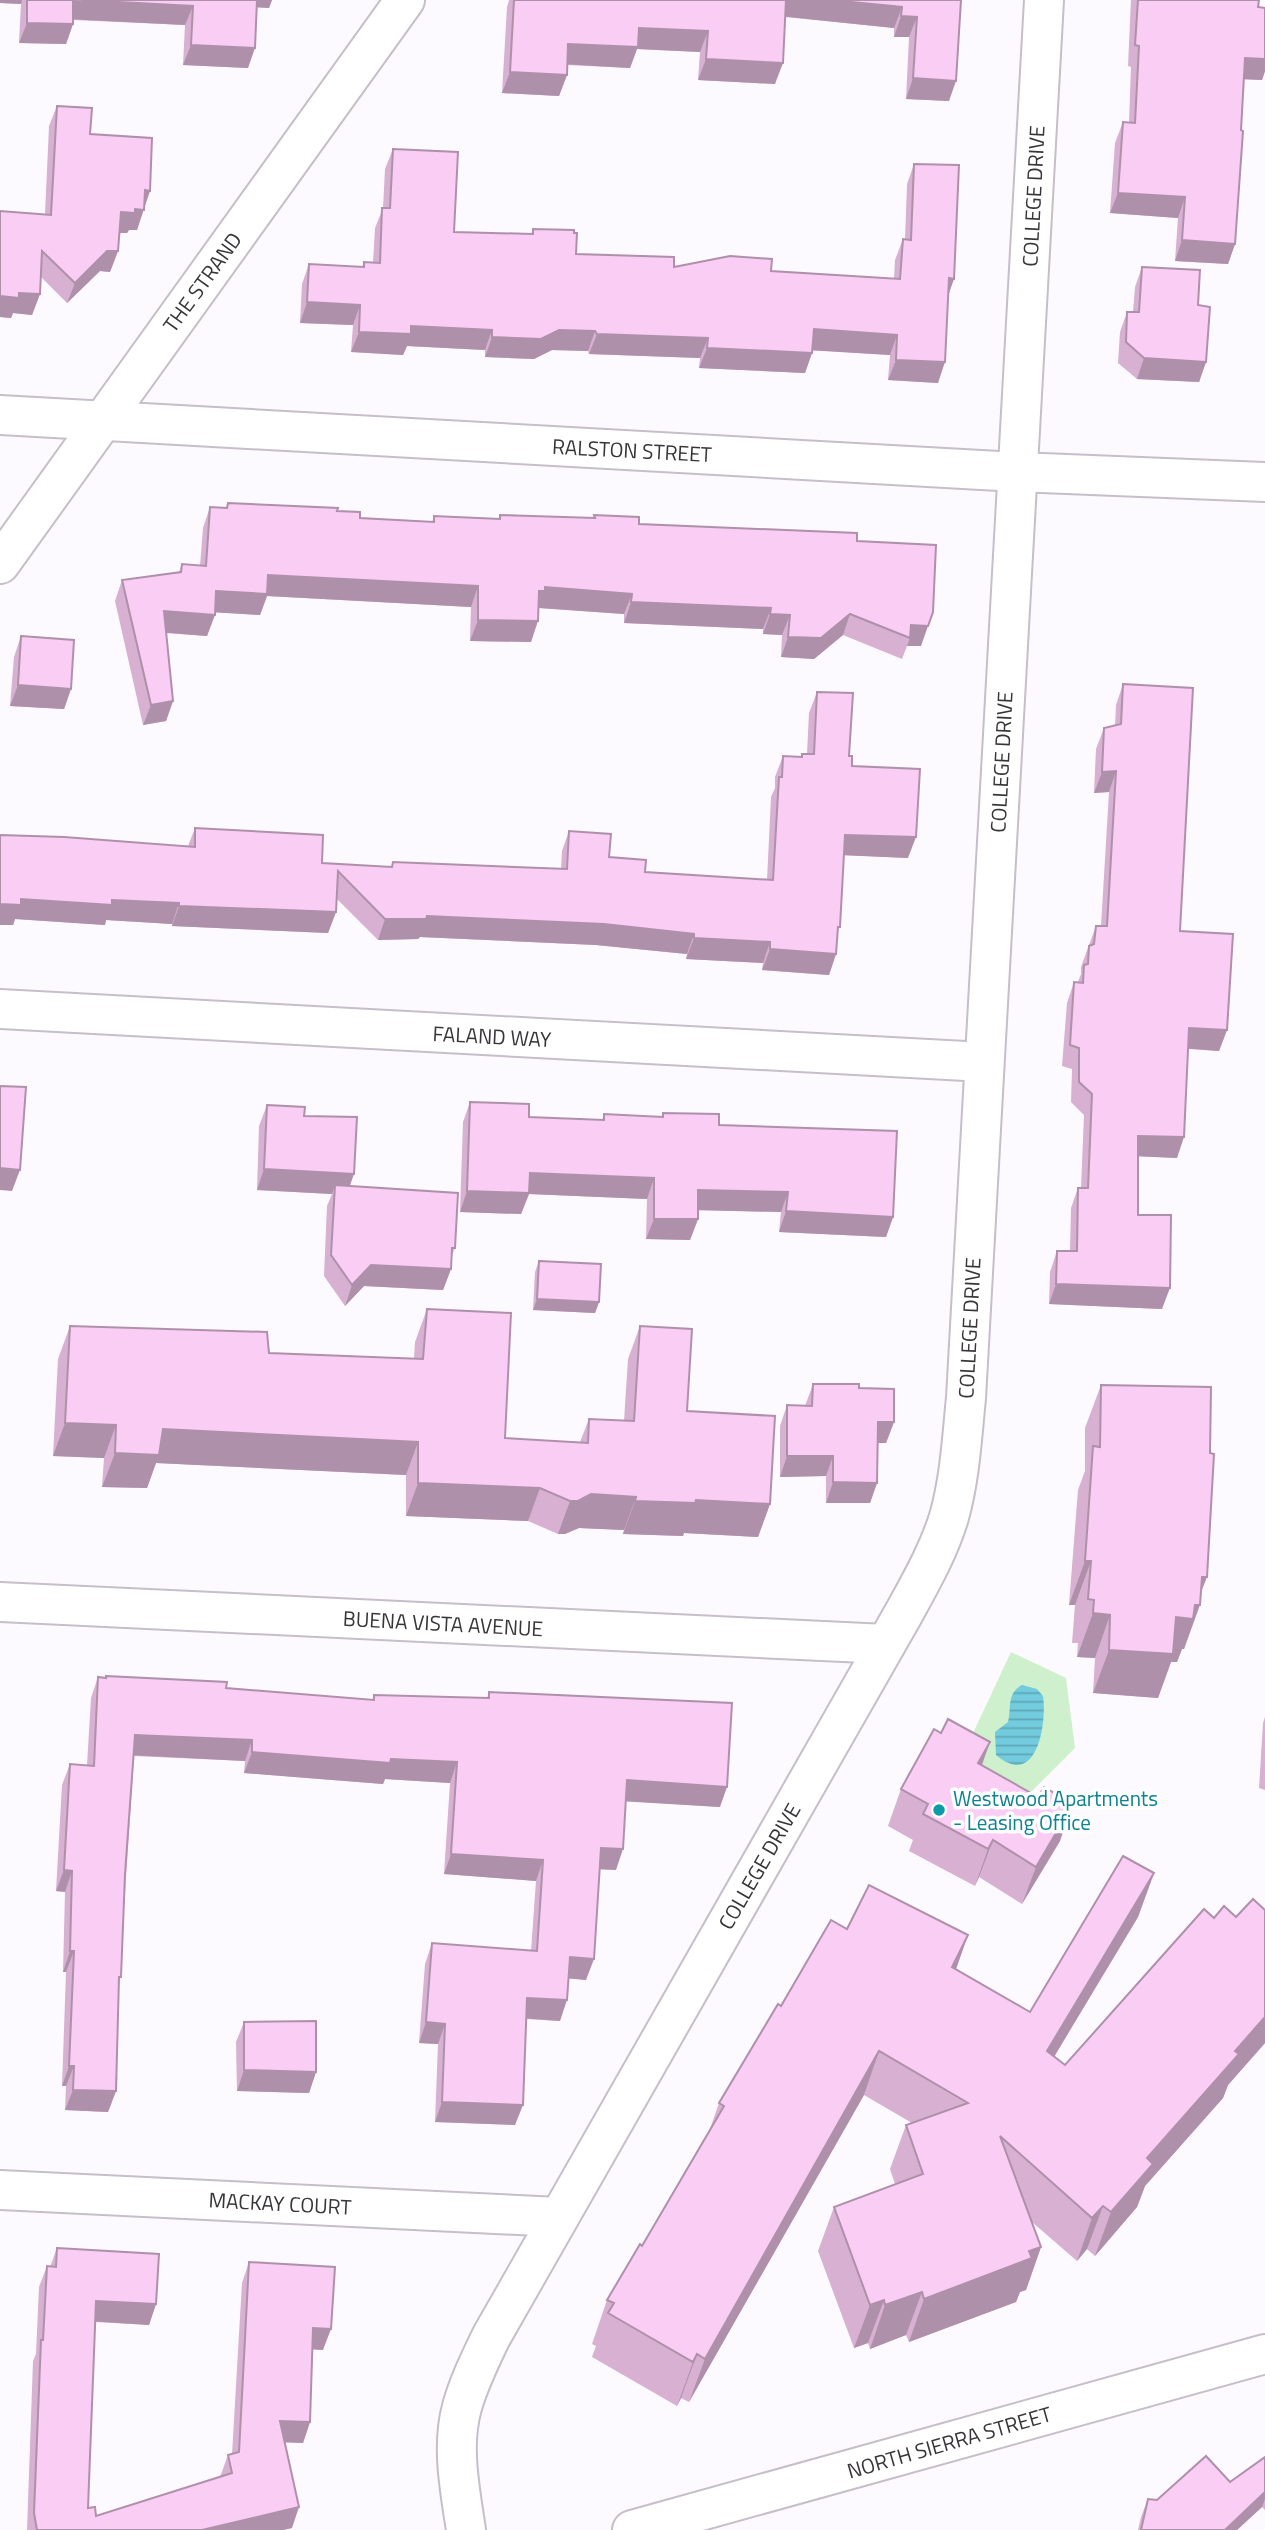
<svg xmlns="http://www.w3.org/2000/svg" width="1265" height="2530" font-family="'Titillium Web',sans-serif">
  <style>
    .pitch { fill: #cff0cc }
    .water { fill: url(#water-rules) }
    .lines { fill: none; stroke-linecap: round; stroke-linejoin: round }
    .minor-casing { stroke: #c6bec9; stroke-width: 42 }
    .secondary-casing { stroke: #c6bec9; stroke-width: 42 }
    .minor { stroke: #fff; stroke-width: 38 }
    .secondary { stroke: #fff; stroke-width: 38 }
    .wall { fill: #d7b0d2 }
    .shaded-wall { fill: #af90ab }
    .building { fill: #facdf4; stroke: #af90ab; stroke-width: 2 }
    .culture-dot { fill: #0f9aa8; stroke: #fff; stroke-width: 2.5 }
    .labels { text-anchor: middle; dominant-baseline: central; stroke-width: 7; stroke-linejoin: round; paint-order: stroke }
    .street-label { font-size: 21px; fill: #383539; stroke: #fff }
    .culture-label { font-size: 21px; fill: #0d838f; stroke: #fff; text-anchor: start }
  </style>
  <defs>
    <pattern id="water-rules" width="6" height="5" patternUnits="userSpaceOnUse" patternTransform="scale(1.75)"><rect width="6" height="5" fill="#72ccde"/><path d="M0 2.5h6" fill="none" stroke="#5fa6b5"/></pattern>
  </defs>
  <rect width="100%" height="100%" fill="#fdfaff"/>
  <polygon class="pitch" points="1011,1652 1066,1678 1075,1748 1026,1797 960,1761"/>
  <path class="water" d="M1022,1685L1037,1689L1043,1696C1047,1723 1037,1790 996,1755L995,1732L1008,1722C1012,1707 1006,1694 1022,1685Z"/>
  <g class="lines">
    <g class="minor-casing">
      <g id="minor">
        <polyline points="0,415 1017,472 1265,482"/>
        <polyline points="0,564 405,0"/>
        <polyline points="0,1009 984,1062"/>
        <polyline points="0,1602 886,1644"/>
        <polyline points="0,2190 559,2217"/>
        <path d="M466,2530C460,2490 451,2446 462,2407C469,2382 480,2360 491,2337L905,1611C922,1580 939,1550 949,1517C960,1478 962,1437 966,1398L1044,0"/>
      </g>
    </g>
    <g class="secondary-casing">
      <polyline id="secondary" points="632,2530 1265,2354"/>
    </g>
    <use href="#minor" class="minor"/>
    <use href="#secondary" class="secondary"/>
  </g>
  <g class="wall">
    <polygon points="0,0 272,0 269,8 257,7 248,68 183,65 185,25 73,20 73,24 66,44 19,43 21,4 0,3"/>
    <polygon points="509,0 961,0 949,101 906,99 909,37 894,37 894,28 785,17 775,84 698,80 700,52 637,49 630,68 567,65 567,75 559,96 502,93 507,7"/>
    <polygon points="1131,0 1259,0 1258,7 1265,8 1265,71 1262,80 1244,79 1235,244 1228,264 1175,261 1178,218 1110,213 1115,143 1123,122 1129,123 1131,67 1128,66"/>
    <polygon points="57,106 90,134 145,204 137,230 129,230 127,233 119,233 118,251 110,272 100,271 67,303 41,277 40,294 32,315 13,313 11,318 0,317 0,211 45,214 49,126"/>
    <polygon points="393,149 454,232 531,234 533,229 576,254 674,267 771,271 894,279 895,260 903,239 905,240 907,184 914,164 948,295 938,383 888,380 890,355 813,350 805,373 699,368 700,358 589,354 588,351 552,350 534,359 485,357 485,350 407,346 403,355 351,352 353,325 300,323 302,284 309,264 362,267 364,262 373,263 375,228 383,208 385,169"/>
    <polygon points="1142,267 1198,305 1206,362 1199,382 1137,379 1118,363 1120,332 1127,312 1133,312 1135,287"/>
    <polygon points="228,503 337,511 360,518 432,522 434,516 499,519 500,515 593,518 594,515 639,524 857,541 921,646 907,646 902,659 843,635 814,659 781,657 782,635 763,634 763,629 624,623 624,614 539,608 531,642 470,641 471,607 267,596 260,615 215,612 207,636 166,633 173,701 166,721 143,725 115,601 122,580 179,572 182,564 200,566 203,528 210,507 226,508"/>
    <polygon points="21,636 71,689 64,709 10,706 14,657"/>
    <polygon points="1123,684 1180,931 1227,1030 1219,1051 1188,1049 1177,1158 1138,1156 1138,1215 1162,1309 1049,1304 1050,1272 1057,1251 1070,1251 1071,1208 1078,1188 1081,1188 1084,1115 1071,1102 1072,1069 1062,1066 1067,1003 1074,982 1078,982 1081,974 1081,967 1096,926 1101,926 1109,792 1094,793 1096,749 1104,728 1115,726 1116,705"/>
    <polygon points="817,692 849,756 852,766 908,858 844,855 836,954 829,975 762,970 763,963 686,959 687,954 596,945 420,937 418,939 378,940 336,898 336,912 328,933 172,926 172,924 106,920 105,925 15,919 13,925 0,925 0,835 188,846 195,828 322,863 392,867 561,869 562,851 569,831 609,857 645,872 767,880 771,797 775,788 775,777 783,756 801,757 802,754 807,754 809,713"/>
    <polygon points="470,1102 529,1117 602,1120 604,1114 662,1117 663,1113 719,1125 893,1217 886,1237 779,1232 781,1212 698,1210 698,1219 690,1240 646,1239 647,1199 529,1194 521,1214 460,1212 463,1122"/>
    <polygon points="267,1105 304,1116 350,1186 455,1248 451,1257 451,1269 443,1290 364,1286 345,1306 324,1276 327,1206 332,1194 257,1190 259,1126"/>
    <polygon points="539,1261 599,1302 595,1313 533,1310 535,1272"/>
    <polygon points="427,1309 505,1438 580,1442 589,1419 624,1421 628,1359 640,1326 687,1411 770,1504 758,1537 684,1533 683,1536 623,1534 624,1530 579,1528 565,1534 558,1534 528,1521 406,1516 406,1475 156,1463 147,1488 102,1487 104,1458 53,1456 58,1359 70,1326 269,1353 414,1359 415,1342"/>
    <polygon points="813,1384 859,1388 894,1422 886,1443 877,1443 877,1483 870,1503 826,1503 826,1476 780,1477 780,1426 787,1405 805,1406"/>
    <polygon points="1101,1385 1201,1592 1184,1649 1182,1649 1177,1662 1171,1662 1158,1698 1093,1693 1095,1658 1077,1657 1078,1643 1072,1643 1075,1605 1069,1605 1078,1490 1085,1471 1085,1428"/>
    <polygon points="98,1677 372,1700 374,1695 487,1698 489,1692 720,1807 626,1801 616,1870 600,1869 586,1980 569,1978 560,2021 526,2019 515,2125 435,2122 438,2044 419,2043 425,1964 432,1943 531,1951 536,1881 444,1874 450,1783 385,1779 383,1784 244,1773 245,1761 134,1756 119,1984 116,2091 108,2112 65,2110 66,2086 62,2086 66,1972 63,1972 65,1892 56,1891 62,1785 70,1764 87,1765 91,1698"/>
    <polygon points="1265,1717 1265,1790 1259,1788 1263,1723"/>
    <polygon points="982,1765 1060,1841 1022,1904 979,1877 975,1886 909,1851 913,1840 888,1826 901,1789"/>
    <polygon points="1154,1873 1138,1917 1054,2057 1065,2065 1214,1918 1236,1917 1265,1910 1265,2043 1228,2085 1223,2098 1145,2186 1137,2207 1095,2256 1087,2249 1077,2261 1032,2222 1041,2247 1026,2290 1020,2292 1016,2302 909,2342 906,2335 870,2349 868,2343 854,2348 818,2251 834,2207 895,2184 890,2169 906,2125 912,2123 864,2095 689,2402 681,2398 677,2406 592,2357 596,2346 592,2344 607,2300 642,2246 709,2132 719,2103 781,2006 847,1929 956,1969 1030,2012"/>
    <polygon points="244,2022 316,2072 309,2093 237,2091 236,2042"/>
    <polygon points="57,2248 156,2304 149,2325 95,2322 88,2508 96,2516 220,2477 228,2455 232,2454 242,2283 249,2262 323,2350 313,2349 310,2422 303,2443 285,2442 292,2528 283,2530 27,2530 33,2361 36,2354 39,2287 47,2266 50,2267"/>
    <polygon points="1265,2457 1265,2510 1262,2507 1237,2530 1138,2530 1141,2517 1148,2499 1157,2500 1230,2482"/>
  </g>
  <g class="shaded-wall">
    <polygon points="0,0 22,0 21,4 0,3"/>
    <polygon points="73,0 193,6 185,25 66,19"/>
    <polygon points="253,0 272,0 269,8 251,7"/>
    <polygon points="785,0 831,0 902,7 894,28 779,16"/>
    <polygon points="901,16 917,17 909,37 894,37"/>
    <polygon points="27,23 73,24 66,44 19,43"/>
    <polygon points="639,28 708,31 700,52 637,49 630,68 561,64 568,44"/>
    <polygon points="191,45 255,48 248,68 183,65"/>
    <polygon points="1245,58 1265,59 1265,71 1262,80 1237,79"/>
    <polygon points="706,59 783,63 775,84 698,80"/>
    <polygon points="510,72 567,75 559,96 502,93"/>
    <polygon points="913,78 956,81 949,101 906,99"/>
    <polygon points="145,190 150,191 137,230 129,230 127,233 113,233 121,212"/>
    <polygon points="1118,193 1185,197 1178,218 1110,213"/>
    <polygon points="1182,240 1235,244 1228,264 1175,261"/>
    <polygon points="107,251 118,251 110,272 100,271 67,303 75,283"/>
    <polygon points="949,278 954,279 947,299"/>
    <polygon points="19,293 40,294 32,315 13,313 11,318 0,317 0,296"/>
    <polygon points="307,302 360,305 353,325 300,323"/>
    <polygon points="411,326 492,330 485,350 407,346 403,355 351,352 359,332"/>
    <polygon points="814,329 897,335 890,355 806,350"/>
    <polygon points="559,330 595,331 588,351 552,350 534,359 485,357 492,337"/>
    <polygon points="597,334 708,338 700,358 589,354"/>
    <polygon points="707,348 812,353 805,373 699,368"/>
    <polygon points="1144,358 1206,362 1199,382 1137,379"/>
    <polygon points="896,360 945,362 938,383 888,380"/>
    <polygon points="268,575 478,586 471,607 267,596 260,615 208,612 216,591"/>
    <polygon points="545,587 632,594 624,614 539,608 539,591"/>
    <polygon points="631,602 771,608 763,629 624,623"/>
    <polygon points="164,611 215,615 207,636 156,632"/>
    <polygon points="770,614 790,615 782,635 763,634"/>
    <polygon points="850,614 843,635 814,659 781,657 788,637"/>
    <polygon points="478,620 538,621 531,642 470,641"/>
    <polygon points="911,625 928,626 921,646 907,646 910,638"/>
    <polygon points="18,685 71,689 64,709 10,706"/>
    <polygon points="173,701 166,721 143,725 151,705"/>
    <polygon points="1116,771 1109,792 1094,793 1102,772"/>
    <polygon points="845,835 916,837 908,858 838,855"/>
    <polygon points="21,899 112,900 179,903 172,924 106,920 105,925 15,919 13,925 0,925 0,904"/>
    <polygon points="179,906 336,912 328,933 172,926"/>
    <polygon points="427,916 604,924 694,934 687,954 596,945 420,937 418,939 378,940 385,919"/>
    <polygon points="694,938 770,942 763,963 686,959"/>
    <polygon points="770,949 836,954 829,975 762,970"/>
    <polygon points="1189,1028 1227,1030 1219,1051 1181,1048"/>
    <polygon points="1138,1136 1184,1137 1177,1158 1130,1156"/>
    <polygon points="0,1168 20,1170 12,1191 0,1190"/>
    <polygon points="264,1169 354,1174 347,1194 335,1185 332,1194 257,1190"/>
    <polygon points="530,1173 654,1178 647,1199 529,1194 521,1214 460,1212 467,1191"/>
    <polygon points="698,1190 788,1192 781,1212 690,1210"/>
    <polygon points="786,1211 893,1217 886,1237 779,1232"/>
    <polygon points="654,1219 698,1219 690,1240 646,1239"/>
    <polygon points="371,1265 451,1269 443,1290 364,1286 345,1306 352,1285"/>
    <polygon points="1056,1284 1170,1288 1162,1309 1049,1304"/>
    <polygon points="537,1299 599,1302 595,1313 533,1310"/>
    <polygon points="878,1422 894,1422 886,1443 870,1443"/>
    <polygon points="65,1423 116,1425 104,1458 53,1456"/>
    <polygon points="163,1429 418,1442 406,1475 156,1463 147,1488 102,1487 115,1453"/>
    <polygon points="787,1456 833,1456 826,1476 780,1477"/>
    <polygon points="833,1482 877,1483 870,1503 826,1503"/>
    <polygon points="418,1483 540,1488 528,1521 406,1516"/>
    <polygon points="591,1494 636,1497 624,1530 579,1528 565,1534 558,1534 570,1501"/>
    <polygon points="696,1500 770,1504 758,1537 684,1533 683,1536 623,1534 635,1501"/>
    <polygon points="1085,1561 1091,1561 1075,1605 1069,1605"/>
    <polygon points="1202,1577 1207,1577 1196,1605 1200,1605 1184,1649 1182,1649 1177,1662 1171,1662 1158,1698 1093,1693 1109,1650 1176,1617"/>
    <polygon points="1093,1613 1110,1615 1095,1658 1077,1657"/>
    <polygon points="135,1735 252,1740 245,1761 128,1755"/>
    <polygon points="990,1742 977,1779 978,1763"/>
    <polygon points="252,1752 391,1759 457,1762 450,1783 385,1779 383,1784 244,1773"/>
    <polygon points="627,1780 727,1787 720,1807 619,1801"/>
    <polygon points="1073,1804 1060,1841 1022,1904 1036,1867"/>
    <polygon points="993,1840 979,1877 975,1886 988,1849"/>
    <polygon points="601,1848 623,1849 616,1870 594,1869"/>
    <polygon points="451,1854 543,1860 536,1881 444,1874"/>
    <polygon points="64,1870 72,1871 65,1892 56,1891"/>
    <polygon points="1154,1873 1138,1917 1031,2095 1047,2051"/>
    <polygon points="968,1935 953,1978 952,1967"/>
    <polygon points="70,1951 74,1951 66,1972 63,1972"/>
    <polygon points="570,1957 594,1959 586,1980 563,1978"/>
    <polygon points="527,1998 567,2000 560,2021 520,2018"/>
    <polygon points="1265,2017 1265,2043 1228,2085 1223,2098 1145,2186 1137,2207 1095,2256 1111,2212 1147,2158 1235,2051"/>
    <polygon points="426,2022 445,2024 438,2044 419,2043"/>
    <polygon points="879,2051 864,2095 689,2402 705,2359"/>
    <polygon points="69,2066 74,2066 66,2086 62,2086"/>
    <polygon points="244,2070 316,2072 309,2093 237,2091"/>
    <polygon points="73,2090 116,2091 108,2112 65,2110"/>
    <polygon points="442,2102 523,2105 515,2125 435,2122"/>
    <polygon points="1103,2206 1087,2249 1077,2261 1092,2218"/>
    <polygon points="1041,2247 1026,2290 1020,2292 1016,2302 909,2342 924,2299 1029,2251"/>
    <polygon points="922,2292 906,2335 870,2349 885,2305"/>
    <polygon points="884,2300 868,2343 854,2348 870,2305"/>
    <polygon points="96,2301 156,2304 149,2325 88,2321"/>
    <polygon points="313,2328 331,2329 323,2350 306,2349"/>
    <polygon points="697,2354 681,2398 677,2406 693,2362"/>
    <polygon points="280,2421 310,2422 303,2443 272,2442"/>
    <polygon points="1265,2492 1265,2499 1262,2507 1237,2530 1225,2530"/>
    <polygon points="299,2507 292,2528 283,2530 202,2530"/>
  </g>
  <g class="building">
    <polygon points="27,0 73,0 73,24 27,23"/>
    <polygon points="81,0 257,0 255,48 191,45 193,6"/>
    <polygon points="514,0 786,0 783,63 706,59 708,31 639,28 638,47 568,44 567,75 510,72"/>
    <polygon points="831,0 961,0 956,81 913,78 917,17 901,16 902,7"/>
    <polygon points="1138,0 1259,0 1258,7 1265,8 1265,59 1245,58 1241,130 1243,131 1235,244 1182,240 1185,197 1118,193 1123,122 1135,123 1139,46 1135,45"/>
    <polygon points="57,106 92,108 90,134 152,138 150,191 145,190 144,210 135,209 135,213 121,212 118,251 107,251 75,283 42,251 40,294 19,293 19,298 0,296 0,211 51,215"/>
    <polygon points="393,149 458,152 454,232 533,234 533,229 574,230 574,233 577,233 576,254 674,257 674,267 730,256 772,259 771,271 900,279 903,239 911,240 914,164 959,165 954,279 949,278 945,362 896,360 897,335 814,329 812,353 707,348 708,338 597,334 595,331 559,330 541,339 492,337 492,330 411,326 411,334 359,332 360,305 307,302 309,264 364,267 364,262 380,263 382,208 390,208"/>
    <polygon points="1142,267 1200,270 1198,305 1210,307 1206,362 1144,358 1126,342 1127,312 1139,312"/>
    <polygon points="228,503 338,508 337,511 360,512 360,518 434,522 434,516 500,519 500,515 595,518 594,515 639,517 639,524 857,533 857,541 936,545 933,612 928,626 911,625 910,638 850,614 821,638 788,637 790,615 770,614 771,608 631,602 632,594 545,587 545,591 539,591 538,621 478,620 478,586 268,575 267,594 216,591 215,615 164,611 173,701 151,705 122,580 181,572 182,564 206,566 210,507 227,508"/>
    <polygon points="21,636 74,640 71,689 18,685"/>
    <polygon points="1123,684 1193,688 1180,931 1233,934 1227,1030 1189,1028 1184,1137 1138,1136 1138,1215 1171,1215 1170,1288 1056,1284 1057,1251 1077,1251 1078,1188 1088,1188 1092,1094 1079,1082 1079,1048 1070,1045 1074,982 1083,983 1084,965 1088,964 1089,946 1094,944 1096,926 1107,926 1116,771 1102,772 1104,728 1121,724"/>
    <polygon points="817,692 853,693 849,756 852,756 852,766 920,769 916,837 845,835 840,927 838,927 836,954 770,949 770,942 694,938 694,934 604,924 427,916 426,919 385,919 338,871 336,912 179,906 179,903 112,900 112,905 21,899 21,905 0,904 0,835 64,837 195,847 195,828 323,835 322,863 392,867 393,862 567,869 569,831 611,834 609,857 646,860 645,872 773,880 779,777 782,777 783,756 802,757 802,754 814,754"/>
    <polygon points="0,1086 26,1087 20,1170 0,1168"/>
    <polygon points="470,1102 529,1104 529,1117 604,1120 604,1114 663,1117 663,1113 719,1114 719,1125 897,1131 893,1217 786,1211 788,1192 698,1190 698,1219 654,1219 654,1178 530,1173 529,1193 467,1191"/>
    <polygon points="267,1105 305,1107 304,1116 357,1117 354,1174 264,1169"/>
    <polygon points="335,1185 458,1193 455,1248 452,1248 451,1269 371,1265 352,1285 331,1255"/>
    <polygon points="539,1261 601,1264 599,1302 537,1299"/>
    <polygon points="427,1309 511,1313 505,1438 588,1443 589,1419 634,1421 640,1326 692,1329 687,1411 775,1416 770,1504 696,1500 695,1503 635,1501 636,1497 591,1494 578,1501 570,1501 540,1488 418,1483 418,1442 163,1429 159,1455 115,1453 116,1425 65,1423 70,1326 267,1332 269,1353 423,1359"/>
    <polygon points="813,1384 859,1384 859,1388 894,1389 894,1422 878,1422 877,1483 833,1482 833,1456 787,1456 787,1405 812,1406"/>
    <polygon points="1101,1385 1211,1387 1210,1453 1214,1454 1207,1577 1202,1577 1200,1605 1195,1605 1193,1619 1176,1617 1173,1654 1109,1650 1110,1615 1093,1613 1094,1600 1088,1599 1091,1561 1085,1561 1093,1446 1100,1447"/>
    <polygon points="106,1676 227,1682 226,1688 374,1700 374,1695 489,1698 489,1692 732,1703 727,1787 627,1780 623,1849 601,1848 594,1959 570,1957 567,2000 527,1998 523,2105 442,2102 445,2024 426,2022 432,1943 537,1951 543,1860 451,1854 457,1762 391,1759 390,1763 252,1752 252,1740 135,1735 125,1874 121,1977 119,1977 116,2091 73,2090 74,2066 69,2066 74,1951 70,1951 72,1871 64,1870 70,1764 94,1766 98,1677 106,1678"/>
    <polygon points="948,1719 990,1742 978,1763 1038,1797 1044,1787 1073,1804 1036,1867 993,1840 988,1849 923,1814 928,1804 901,1789 934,1729 941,1733"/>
    <polygon points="1123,1856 1154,1873 1047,2051 1065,2065 1204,1909 1214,1918 1224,1906 1236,1917 1253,1899 1265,1910 1265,2017 1235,2051 1239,2054 1147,2158 1153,2164 1111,2212 1103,2206 1092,2218 1000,2136 1041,2247 1029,2251 1032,2258 924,2299 922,2292 885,2305 884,2300 870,2305 834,2207 923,2174 906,2125 968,2103 879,2051 705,2359 697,2354 693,2362 608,2313 614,2303 607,2300 640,2244 642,2246 724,2106 719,2103 778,2004 781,2006 831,1920 847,1929 869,1885 968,1935 952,1967 1030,2012"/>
    <polygon points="316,2021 316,2072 244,2070 244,2022"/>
    <polygon points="57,2248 159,2254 156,2304 96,2301 88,2508 95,2507 96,2516 232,2473 228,2455 239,2452 249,2262 335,2267 331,2329 313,2328 310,2422 280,2421 299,2507 202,2530 37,2530 34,2513 41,2340 43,2340 47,2266 56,2267"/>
    <polygon points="1206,2456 1230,2482 1265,2457 1265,2492 1225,2530 1141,2530 1148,2499 1157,2500"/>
  </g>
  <circle class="culture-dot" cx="939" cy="1810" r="7"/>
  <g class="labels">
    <g class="street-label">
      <text transform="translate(1033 196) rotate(-87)">COLLEGE DRIVE</text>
      <text transform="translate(202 282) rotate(-54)">THE STRAND</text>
      <text transform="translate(632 450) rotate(3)">RALSTON STREET</text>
      <text transform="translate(1001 762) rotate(-87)">COLLEGE DRIVE</text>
      <text transform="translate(492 1036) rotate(3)">FALAND WAY</text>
      <text transform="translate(969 1328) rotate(-87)">COLLEGE DRIVE</text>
      <text transform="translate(443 1623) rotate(3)">BUENA VISTA AVENUE</text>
      <text transform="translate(759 1866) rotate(-60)">COLLEGE DRIVE</text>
      <text transform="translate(280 2203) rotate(3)">MACKAY COURT</text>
      <text transform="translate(949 2442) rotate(-16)">NORTH SIERRA STREET</text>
    </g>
    <g class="culture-label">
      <text x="953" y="1798">Westwood Apartments<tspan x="953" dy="24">- Leasing Office</tspan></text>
    </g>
  </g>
</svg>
